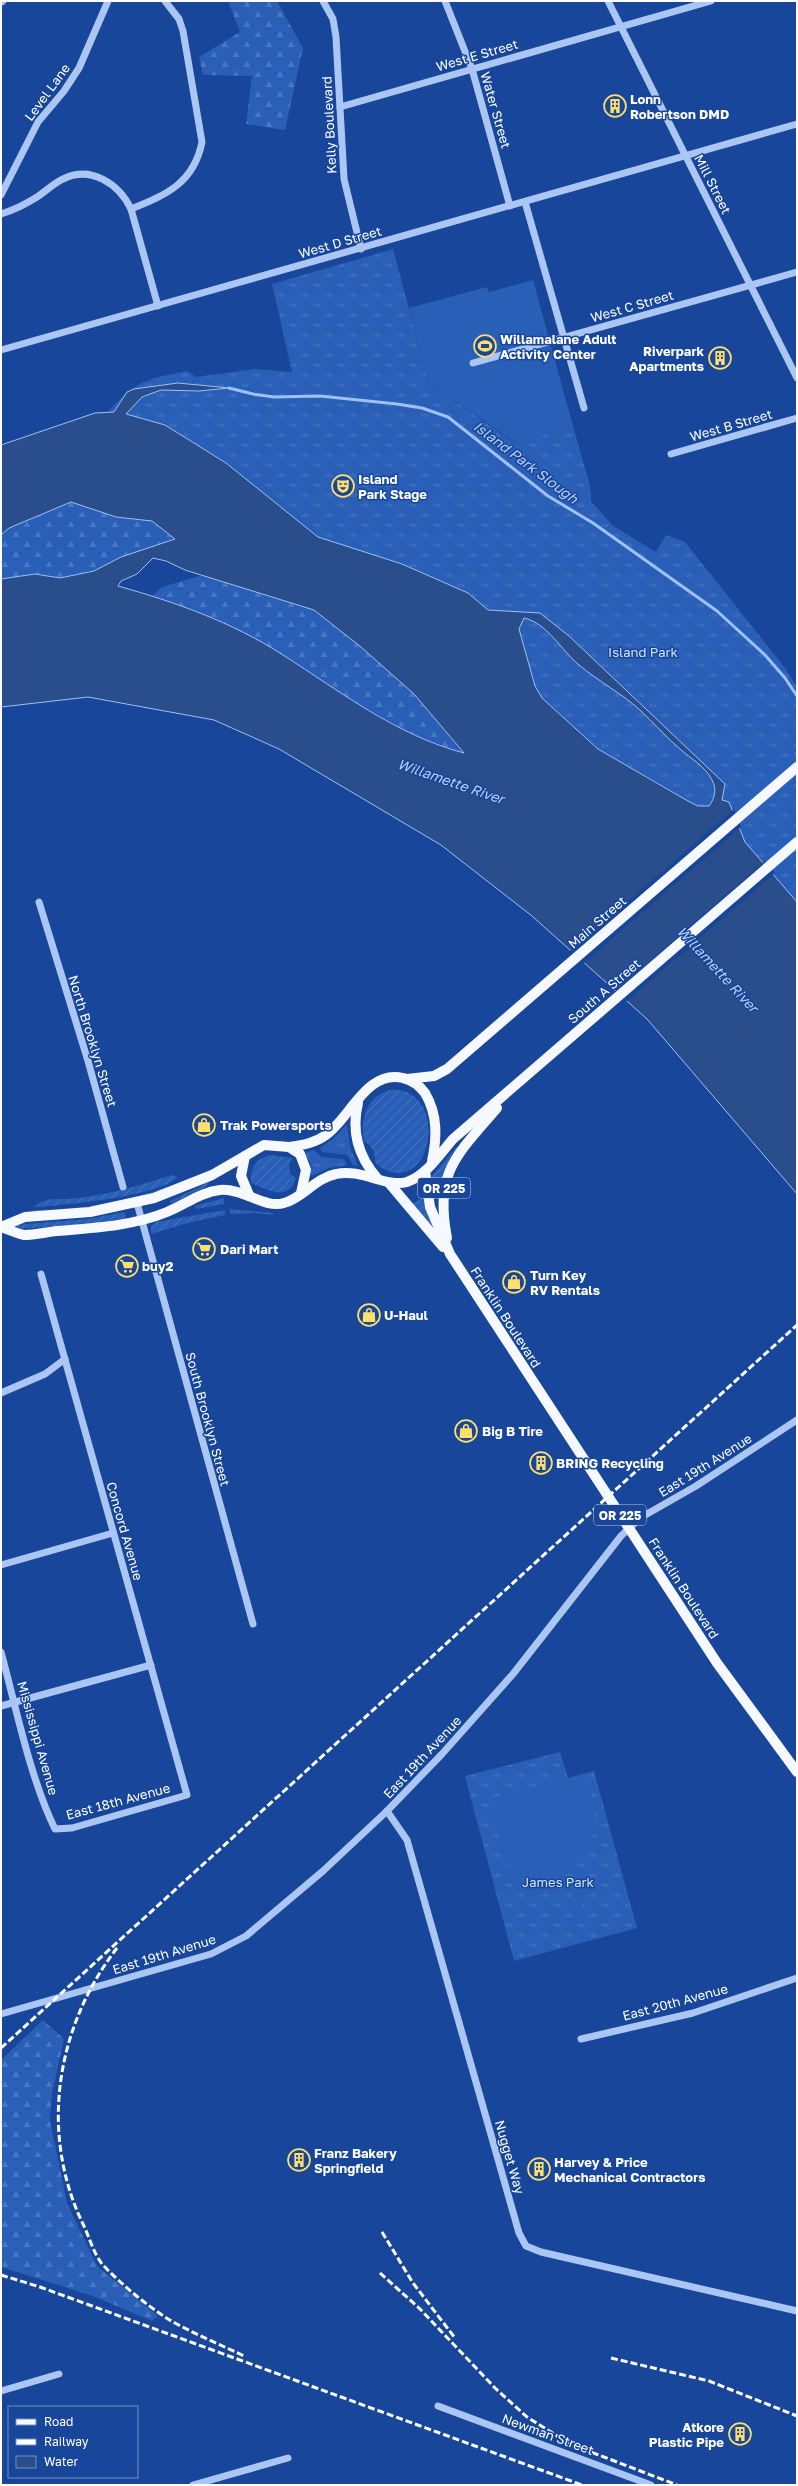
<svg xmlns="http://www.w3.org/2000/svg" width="798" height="2486" font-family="'Golos Text',sans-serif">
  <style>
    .grass { fill: url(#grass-tufts) }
    .forest { fill: url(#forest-firs) }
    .garden { fill: url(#garden-furrows) }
    .pitch { fill: #2a5fb7 }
    .water { fill: #2a4d8c; stroke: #9ec0f4; fill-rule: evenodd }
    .pier { fill: #17469a }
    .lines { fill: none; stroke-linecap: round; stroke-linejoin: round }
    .stream { stroke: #9ec0f4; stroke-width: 3 }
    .minor { stroke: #abc6f2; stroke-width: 7 }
    .major { stroke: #f6f9ff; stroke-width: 10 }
    .rail { stroke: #fff; stroke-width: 3; stroke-dasharray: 7 3; stroke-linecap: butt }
    .labels { text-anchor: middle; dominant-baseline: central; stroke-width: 3; stroke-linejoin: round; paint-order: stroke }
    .shield { fill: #17469a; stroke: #b9c8e1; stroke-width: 1 }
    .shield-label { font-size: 12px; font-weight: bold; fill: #fff }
    .street-label { font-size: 13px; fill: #fff; stroke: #17469a }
    .poi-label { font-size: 13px; font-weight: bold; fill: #fff; stroke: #17469a; text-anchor: start }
    .park-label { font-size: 13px; fill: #d3e3fc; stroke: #17469a }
    .water-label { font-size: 14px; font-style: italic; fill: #b8d1f8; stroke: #17469a }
  </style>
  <defs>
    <pattern id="grass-tufts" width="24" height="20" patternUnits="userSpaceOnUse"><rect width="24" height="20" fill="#2a5fb7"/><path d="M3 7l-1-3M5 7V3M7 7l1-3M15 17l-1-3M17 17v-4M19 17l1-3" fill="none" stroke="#4a77c2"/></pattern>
    <pattern id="forest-firs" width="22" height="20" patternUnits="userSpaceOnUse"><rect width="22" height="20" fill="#2a5fb7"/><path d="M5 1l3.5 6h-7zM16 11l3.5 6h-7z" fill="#4a77c2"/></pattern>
    <pattern id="garden-furrows" width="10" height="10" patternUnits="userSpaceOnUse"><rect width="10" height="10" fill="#2a5fb7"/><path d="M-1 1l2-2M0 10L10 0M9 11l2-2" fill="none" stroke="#4a77c2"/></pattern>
  </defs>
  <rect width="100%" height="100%" fill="#17469a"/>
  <g class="grass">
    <path d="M393,249L429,383L515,443L573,426L590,486L591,501L612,525L656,552L666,535L685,542L785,668L797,687V902L745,842L671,790L598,749L542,698L468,593L402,564L318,537L226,463L165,425L108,412C136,380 147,379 187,371L196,377L254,369L292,372L272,284Z"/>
    <polygon points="347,1124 350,1147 358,1166 353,1165 347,1155 322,1152 320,1148 334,1138"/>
    <polygon points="314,1150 321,1157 344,1159 347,1165 329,1168 311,1176 311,1165 305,1153"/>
    <polygon points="560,1752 568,1778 594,1771 637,1928 514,1961 465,1776"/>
  </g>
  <g class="forest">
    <polygon points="228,1 277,1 303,48 285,130 246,124 252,76 203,75 199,57 240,32"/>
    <polygon points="71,502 116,517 152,521 175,539 121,557 94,571 60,578 34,574 1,579 1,535 9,528"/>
    <polygon points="203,575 314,610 361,647 414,694 464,754 411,734 339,693 282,654 214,618 152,596 162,587"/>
    <polygon points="43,2020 64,2039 52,2094 50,2120 67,2203 97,2266 158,2316 152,2321 93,2296 1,2267 1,2060"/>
  </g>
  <g class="garden">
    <path d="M390,1090C442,1085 439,1175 396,1173C388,1172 380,1168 375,1162C376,1154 372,1146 364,1141C360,1119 366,1097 390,1090Z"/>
    <polygon points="457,1146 459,1148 443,1176 439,1192 431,1192 431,1177"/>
    <path d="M270,1155L292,1158L289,1166L290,1174L296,1178C289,1203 266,1189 251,1183C249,1169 256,1159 270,1155Z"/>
    <path d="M172,1175L177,1177C163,1196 59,1206 34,1207C42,1198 58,1199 69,1199C105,1196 138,1186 172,1175Z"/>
    <polygon points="209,1182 207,1186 171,1204 170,1201"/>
    <path d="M169,1186C142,1205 66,1209 32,1212L33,1210C78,1210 127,1202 169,1186Z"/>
    <polygon points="224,1198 224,1204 196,1209 195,1206"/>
    <polygon points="423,1198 435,1229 432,1231 412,1204"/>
    <polygon points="230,1209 273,1213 273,1215 254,1213 230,1214"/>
    <polygon points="225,1210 225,1215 187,1223 151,1234 151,1226 156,1222"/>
    <polygon points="124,1212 126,1218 97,1223 17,1229 17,1226 25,1224 88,1219"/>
  </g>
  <g class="pitch">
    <polygon points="533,280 573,426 516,443 429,383 409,308 487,287 489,292"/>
    <path d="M584,1774C586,1782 590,1789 592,1797C606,1853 566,1887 515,1893L489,1804L494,1797Z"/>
    <polygon points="581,1902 586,1921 574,1924 570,1904"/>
  </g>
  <path class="water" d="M178,383L229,388L199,391L161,390L142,397L126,414L165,425L226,463L318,537L402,564L468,593L488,610L540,613L569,636L725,784L722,800L729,802L745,842L797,902V1194L647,1019L532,916L441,845L279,749L214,720L88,697L1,707V579L35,574L60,578L94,571L121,557L175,539L152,521L116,517L71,502L9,528L1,535V445L95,413L114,412L127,392L134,389ZM153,558L166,561L185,570L314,610L361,647L414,694L464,753C396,735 341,692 283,655C232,622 175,602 118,586L121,581L137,574ZM524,618C547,623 561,650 579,665C598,681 621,693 640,710C654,723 666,737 680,749C691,759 705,766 712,780C717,789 715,798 709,806H698L688,801L598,749L542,698L535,686L519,629Z"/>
  <g class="pier">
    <polygon points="734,809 741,827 583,964 569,952"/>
    <polygon points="765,861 775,873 626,1002 614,992"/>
  </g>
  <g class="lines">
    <g class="stream">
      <polyline points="229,388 253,394 274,397 320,396 397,404 422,408 448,417 548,496 593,523 717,611 765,655 785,678 797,696"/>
      <polyline points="797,753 797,754"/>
    </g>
    <g class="minor">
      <polyline points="323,1 333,19 336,37 344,179 361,249"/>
      <polyline points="445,1 472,69 510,206"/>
      <polyline points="608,1 797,378"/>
      <polyline points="1,2 3,1"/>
      <polyline points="340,107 711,1"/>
      <polyline points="1,195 38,122 64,91 79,68 108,1"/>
      <polyline points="525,202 584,408"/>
      <path d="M131,209C166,195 194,183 202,142L183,31L179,19L165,1"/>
      <path d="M1,214C14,210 26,204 37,197C46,191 54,183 63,179C91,165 119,184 131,209L158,306"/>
      <polyline points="1,350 797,124"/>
      <polyline points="473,363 797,272"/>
      <polyline points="671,454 797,418"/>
      <polyline points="39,902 88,1061 123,1187"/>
      <polyline points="137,1203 253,1624"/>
      <polyline points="1,1393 45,1374 65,1359"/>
      <polyline points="1,1565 113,1533"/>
      <path d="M1,1652C16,1707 30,1778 55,1829L72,1828L187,1795L41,1274"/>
      <polyline points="1,1706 151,1665"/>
      <polyline points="387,1811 407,1840 519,2233 526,2246 541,2252 797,2311"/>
      <polyline points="1,2014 211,1954 246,1936 323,1871 387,1811 442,1754 513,1674 621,1536 640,1518 696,1486 797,1420"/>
      <polyline points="581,2039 693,2013 797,1978"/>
      <polyline points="1,2391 59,2374"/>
      <polyline points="438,2406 651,2485"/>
      <polyline points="193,2485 288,2458"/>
    </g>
    <g class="major">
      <polyline points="407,1079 434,1076 447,1069 797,767"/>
      <path d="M358,1103C351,1132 358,1156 377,1178"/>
      <path d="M289,1147C303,1145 315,1143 326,1135C350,1118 367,1069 403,1078C412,1080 419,1085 425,1093C438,1115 437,1138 432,1161"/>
      <polyline points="245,1156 241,1176 249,1195"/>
      <polyline points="425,1171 430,1207 450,1254 717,1663 797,1772"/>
      <polyline points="389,1183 443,1247"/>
      <path d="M1,1227C8,1229 17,1234 24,1235C34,1235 47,1232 57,1231C93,1228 133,1226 167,1212C185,1205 200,1192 220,1190C244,1188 264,1209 284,1203C303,1198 315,1178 336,1174C362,1168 385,1188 407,1182C426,1176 440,1154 453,1139L797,842"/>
      <polyline points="1,1227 25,1217 90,1212 154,1198 212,1175 264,1145 289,1147 300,1154 306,1170 301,1193"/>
      <path d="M447,1238C434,1172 457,1155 497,1108"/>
    </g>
    <g class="rail">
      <path d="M117,1948C56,2027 39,2133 83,2224C89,2236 94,2255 103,2265C122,2285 145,2304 168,2319C192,2333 219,2344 244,2356"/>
      <polyline points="1,2048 797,1325"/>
      <polyline points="382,2232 413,2283 455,2338"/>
      <polyline points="380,2273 419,2308 495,2388 527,2417 570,2444 677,2485"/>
      <polyline points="1,2275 40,2287 582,2485"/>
      <polyline points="611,2358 709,2381 797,2416"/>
    </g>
  </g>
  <defs>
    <g id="building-ring" transform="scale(1.15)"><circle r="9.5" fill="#17469a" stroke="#ffdf6c" stroke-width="1.5"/><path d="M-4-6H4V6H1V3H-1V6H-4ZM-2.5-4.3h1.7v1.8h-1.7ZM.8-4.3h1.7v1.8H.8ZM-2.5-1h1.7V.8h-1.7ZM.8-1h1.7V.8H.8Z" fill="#ffdf6c"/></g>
    <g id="stadium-ring" transform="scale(1.15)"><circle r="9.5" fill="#17469a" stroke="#ffdf6c" stroke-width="1.5"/><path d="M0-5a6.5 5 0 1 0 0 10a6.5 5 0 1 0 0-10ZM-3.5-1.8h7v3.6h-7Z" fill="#ffdf6c"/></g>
    <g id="theatre-ring" transform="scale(1.15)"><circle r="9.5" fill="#17469a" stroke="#ffdf6c" stroke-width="1.5"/><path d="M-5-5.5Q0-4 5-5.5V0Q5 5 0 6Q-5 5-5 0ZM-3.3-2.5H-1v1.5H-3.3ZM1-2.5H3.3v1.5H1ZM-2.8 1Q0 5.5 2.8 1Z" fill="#ffdf6c"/></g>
    <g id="shop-ring" transform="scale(1.15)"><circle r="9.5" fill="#17469a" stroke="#ffdf6c" stroke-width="1.5"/><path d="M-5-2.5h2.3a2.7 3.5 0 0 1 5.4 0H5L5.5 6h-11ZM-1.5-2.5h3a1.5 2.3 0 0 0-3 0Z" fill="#ffdf6c"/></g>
    <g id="supermarket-ring" transform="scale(1.15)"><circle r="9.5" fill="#17469a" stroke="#ffdf6c" stroke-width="1.5"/><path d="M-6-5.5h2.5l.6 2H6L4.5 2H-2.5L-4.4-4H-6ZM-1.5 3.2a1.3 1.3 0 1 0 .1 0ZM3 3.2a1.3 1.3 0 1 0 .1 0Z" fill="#ffdf6c"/></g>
  </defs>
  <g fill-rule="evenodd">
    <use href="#building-ring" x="615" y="106"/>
    <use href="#stadium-ring" x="485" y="346"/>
    <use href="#building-ring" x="720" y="358"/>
    <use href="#theatre-ring" x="343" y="486"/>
    <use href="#shop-ring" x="204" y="1125"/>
    <use href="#supermarket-ring" x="204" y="1249"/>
    <use href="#supermarket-ring" x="127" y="1266"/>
    <use href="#shop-ring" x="514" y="1282"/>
    <use href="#shop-ring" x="369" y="1315"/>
    <use href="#shop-ring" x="466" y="1431"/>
    <use href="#building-ring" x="541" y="1463"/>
    <use href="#building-ring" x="299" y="2160"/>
    <use href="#building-ring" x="539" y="2169"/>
    <use href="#building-ring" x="740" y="2434"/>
  </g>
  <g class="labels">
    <g class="shield">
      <rect x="418" y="1178" width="52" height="20" rx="3"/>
      <rect x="594" y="1505" width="52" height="20" rx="3"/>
    </g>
    <g class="shield-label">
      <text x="444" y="1188">OR 225</text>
      <text x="620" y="1515">OR 225</text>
    </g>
    <g class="street-label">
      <text transform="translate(477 55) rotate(-16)">West E Street</text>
      <text transform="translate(47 92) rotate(-54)">Level Lane</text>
      <text transform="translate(496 110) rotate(74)">Water Street</text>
      <text transform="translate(329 125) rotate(-93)">Kelly Boulevard</text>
      <text transform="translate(713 184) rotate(63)">Mill Street</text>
      <text transform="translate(340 242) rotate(-16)">West D Street</text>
      <text transform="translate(632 306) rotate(-16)">West C Street</text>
      <text transform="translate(731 425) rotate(-16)">West B Street</text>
      <text transform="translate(597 922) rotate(-41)">Main Street</text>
      <text transform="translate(604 991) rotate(-41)">South A Street</text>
      <text transform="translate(93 1041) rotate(73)">North Brooklyn Street</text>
      <text transform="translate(506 1317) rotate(57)">Franklin Boulevard</text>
      <text transform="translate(208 1419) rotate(75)">South Brooklyn Street</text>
      <text transform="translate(705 1465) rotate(-32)">East 19th Avenue</text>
      <text transform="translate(125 1531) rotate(74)">Concord Avenue</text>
      <text transform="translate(684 1588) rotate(57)">Franklin Boulevard</text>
      <text transform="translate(38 1738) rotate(74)">Mississippi Avenue</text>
      <text transform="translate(422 1757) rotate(-47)">East 19th Avenue</text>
      <text transform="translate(118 1801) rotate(-15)">East 18th Avenue</text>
      <text transform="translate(164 1954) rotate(-17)">East 19th Avenue</text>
      <text transform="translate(675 2002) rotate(-15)">East 20th Avenue</text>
      <text transform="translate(510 2157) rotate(74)">Nugget Way</text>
      <text transform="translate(548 2434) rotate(20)">Newman Street</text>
    </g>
    <g class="poi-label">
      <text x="630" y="99">Lonn<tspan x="630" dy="15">Robertson DMD</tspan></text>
      <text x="500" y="339">Willamalane Adult<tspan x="500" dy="15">Activity Center</tspan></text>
      <text x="704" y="351" text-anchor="end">Riverpark<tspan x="704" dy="15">Apartments</tspan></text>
      <text x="358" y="479">Island<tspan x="358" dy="15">Park Stage</tspan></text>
      <text x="220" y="1125">Trak Powersports</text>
      <text x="220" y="1249">Dari Mart</text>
      <text x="142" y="1266">buy2</text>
      <text x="530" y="1275">Turn Key<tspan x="530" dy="15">RV Rentals</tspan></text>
      <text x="384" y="1315">U-Haul</text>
      <text x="482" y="1431">Big B Tire</text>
      <text x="556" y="1463">BRING Recycling</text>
      <text x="314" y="2153">Franz Bakery<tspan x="314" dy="15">Springfield</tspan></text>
      <text x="554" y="2162">Harvey &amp; Price<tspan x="554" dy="15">Mechanical Contractors</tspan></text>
      <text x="724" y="2427" text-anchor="end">Atkore<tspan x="724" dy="15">Plastic Pipe</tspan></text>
    </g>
    <g class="park-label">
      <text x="643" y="652">Island Park</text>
      <text x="558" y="1882">James Park</text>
    </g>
    <g class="water-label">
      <text transform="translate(526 462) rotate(37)">Island Park Slough</text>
      <text transform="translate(451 781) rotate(19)">Willamette River</text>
      <text transform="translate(718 969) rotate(47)">Willamette River</text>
    </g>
  </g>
  <rect width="798" height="2486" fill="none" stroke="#ffffff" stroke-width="4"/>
  <rect x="8" y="2406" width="130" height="72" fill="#17469a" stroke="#7490c2"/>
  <rect x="16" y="2419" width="20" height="6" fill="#f6f9ff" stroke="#7490c2"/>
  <text x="44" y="2426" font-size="12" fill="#ffffff">Road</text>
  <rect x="16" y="2439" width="20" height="6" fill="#ffffff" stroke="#7490c2"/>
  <text x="44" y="2446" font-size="12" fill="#ffffff">Railway</text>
  <rect x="16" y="2456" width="20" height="12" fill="#2a4d8c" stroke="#7490c2"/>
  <text x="44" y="2466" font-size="12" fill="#ffffff">Water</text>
</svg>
